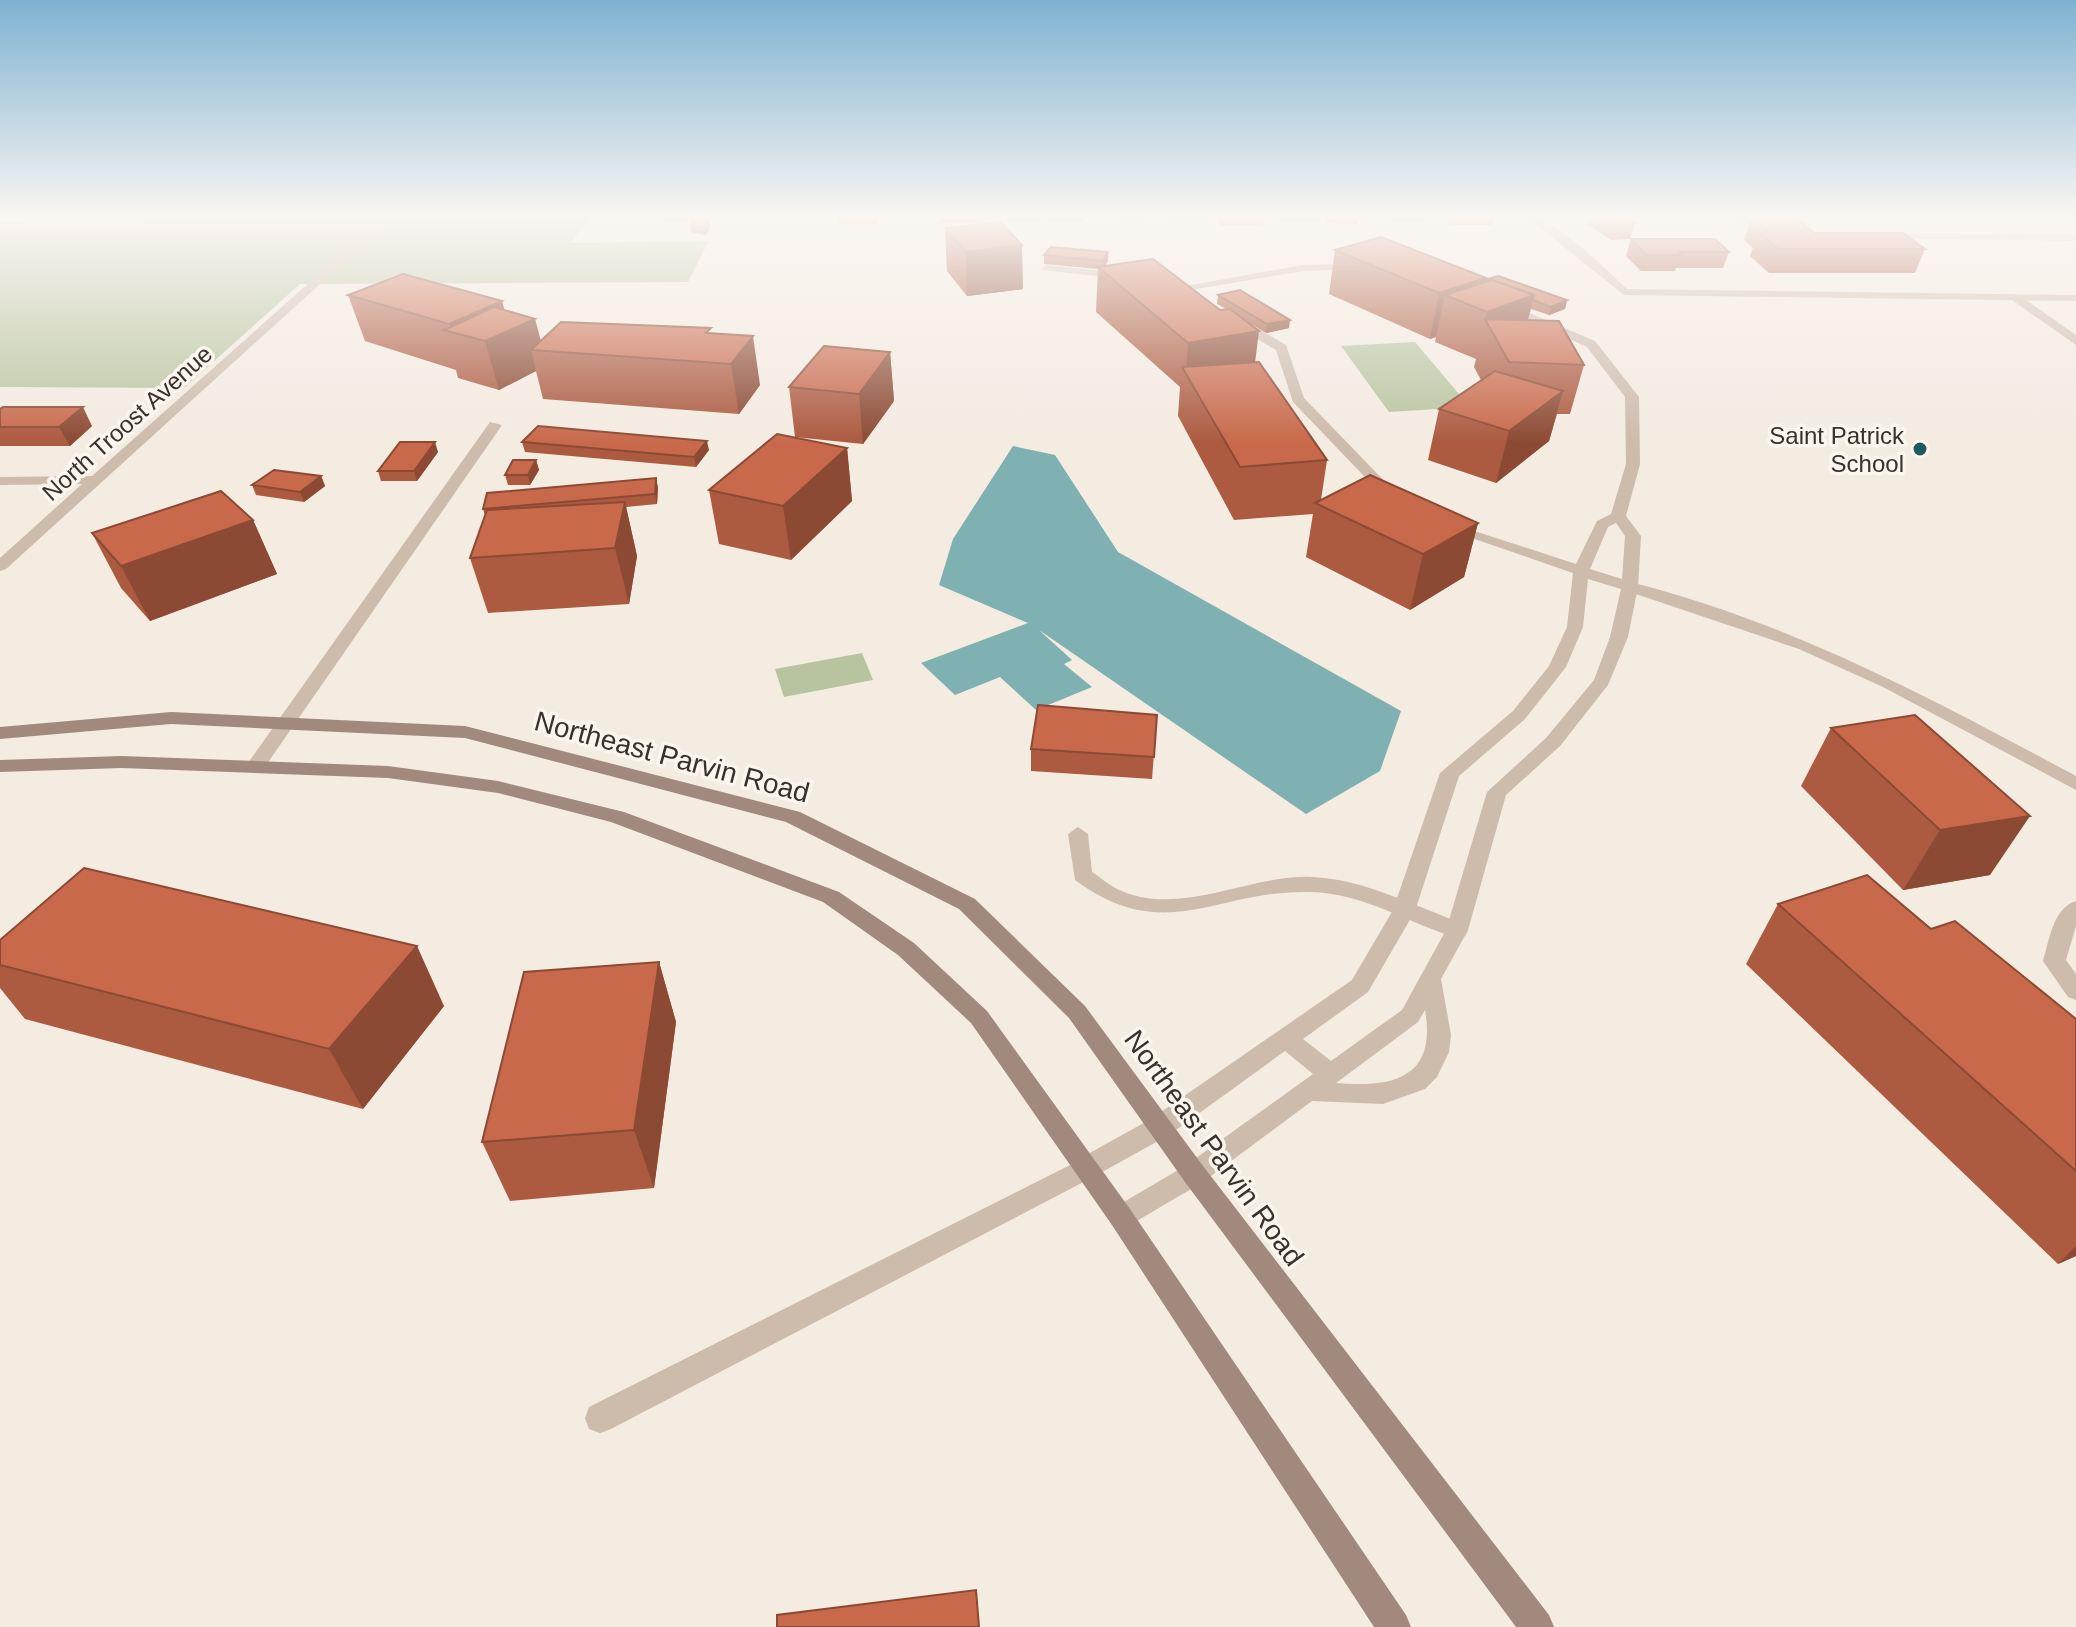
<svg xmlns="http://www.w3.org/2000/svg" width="2076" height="1627" font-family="Helvetica,sans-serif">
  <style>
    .green { fill: #b8c4a0 }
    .water { fill: #7fb0b2 }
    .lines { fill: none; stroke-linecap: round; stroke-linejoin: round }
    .service { fill: #cdbbac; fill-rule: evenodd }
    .minor { fill: #cdbbac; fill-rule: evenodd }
    .secondary { fill: #a18a7d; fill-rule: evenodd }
    .wall { fill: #ac5a40 }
    .shaded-wall { fill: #8c4a34 }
    .building { fill: #c8694b; stroke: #8c4a34; stroke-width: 2 }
    .poi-dot { fill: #1f5a5e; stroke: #fbf5ee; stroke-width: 3 }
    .labels { text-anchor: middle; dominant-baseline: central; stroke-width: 7; stroke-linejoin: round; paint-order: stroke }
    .far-street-label { font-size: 24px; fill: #3b302b; stroke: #fbf5ee }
    .far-poi-label { font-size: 24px; fill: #3b302b; stroke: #fbf5ee; text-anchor: end }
    .street-label { font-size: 28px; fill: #3b302b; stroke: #fbf5ee }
  </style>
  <rect width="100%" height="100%" fill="#f4ebe1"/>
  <g class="green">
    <polygon points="151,215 592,215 570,243 709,241 688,282 300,284 184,388 0,387 0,223 141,224"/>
    <polygon points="1415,342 1470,407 1389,412 1341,346"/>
    <polygon points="862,653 873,680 784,697 775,669"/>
  </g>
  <polygon class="water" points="1013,446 1055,455 1118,552 1401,711 1380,771 1306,814 1039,630 1072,660 1064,664 1092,687 1036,710 1000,677 955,695 921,663 1028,623 939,585 953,539"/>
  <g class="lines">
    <g class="service">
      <polygon points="1727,215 1739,215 1781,231 1776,234 1747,227"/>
      <polygon points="1876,233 2076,235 2076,241 1880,238"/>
      <polygon points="1047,265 1122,273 1128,276 1122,279 1043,270 1042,268"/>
      <polygon points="2012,296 2020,296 2076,335 2076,345 2012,300"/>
      <path d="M1630,582C1792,623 1930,698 2076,776V790L1883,687L1799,649L1624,590L1622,587Z"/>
      <path d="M1078,827L1088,834L1092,872C1100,877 1109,885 1117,889C1178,919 1249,874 1312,877C1364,879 1416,907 1465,924L1468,930L1465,936L1457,938C1409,923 1362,893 1311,892C1216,889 1166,947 1075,880L1068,834Z"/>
      <path d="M2076,901V926L2066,960L2076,974V1000L2068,997L2043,961C2049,941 2053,908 2076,901Z"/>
      <polygon points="1086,1157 1095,1160 1099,1168 1095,1176 611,1429 600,1433 589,1429 585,1418 589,1407"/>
    </g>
    <g class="minor">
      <polygon points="385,215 396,215 6,569 0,571 0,558 82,484 0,485 0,477 92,476 366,232 0,231 0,225 373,226"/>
      <path d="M1524,215C1552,214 1605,269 1627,289L2076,295V301L1624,295Z"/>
      <polygon points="1357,264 1361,265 1361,269 1303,271 1191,290 1201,297 1195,300 1174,288 1303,265"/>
      <path d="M1506,303L1595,341L1639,397L1640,464L1626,516L1641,536L1638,587L1628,637L1608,685L1560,746L1506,795L1468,930L1441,979L1451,1035L1449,1052L1437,1077L1425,1089L1383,1104L1312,1101L1203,1182L1130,1225L1121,1229L1112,1225L1108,1217L1112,1209L1185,1166L1313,1074L1285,1051L1169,1135L1095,1176L1086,1179L1077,1176L1073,1168L1077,1160L1151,1119L1352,980L1393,910L1440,773L1513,711L1549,666L1567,627L1573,573L1440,527L1448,522L1453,524L1576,564L1597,521L1611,514L1626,464L1625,397L1587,347L1502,308L1500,306ZM1616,523L1625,536L1622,579L1590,569L1608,527ZM1588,579L1621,589L1610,637L1594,680L1546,738L1487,792L1446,930L1402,1010L1331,1061L1303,1039L1368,992L1415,911L1459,776L1525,719L1566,667L1583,627ZM1425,1010C1437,1078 1393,1088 1336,1083L1418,1022Z"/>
      <polygon points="1232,318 1240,318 1286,345 1304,398 1395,492 1395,498 1385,498 1293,402 1276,350 1232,324"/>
      <polygon points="490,422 502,425 262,771 248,771 245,767 248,763"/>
    </g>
    <g class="secondary">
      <polygon points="171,712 465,726 800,812 975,899 1085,1006 1203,1166 1549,1615 1554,1627 1516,1627 1185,1182 1069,1018 959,909 786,822 465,738 171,724 0,739 0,727"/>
      <polygon points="122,756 388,766 498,781 624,812 839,892 914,943 987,1011 1130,1209 1406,1615 1411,1627 1374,1627 1112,1225 971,1023 898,955 823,902 611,822 498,793 388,778 122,768 0,772 0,760"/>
    </g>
  </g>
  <g class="wall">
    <polygon points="609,215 657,215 655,218 610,218"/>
    <polygon points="663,215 701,215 698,219 709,219 710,227 706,235 691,233 690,225 691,221 665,221"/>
    <polygon points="782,215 818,215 817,219 783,219"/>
    <polygon points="838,215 879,215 877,224 839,224"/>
    <polygon points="899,215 933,215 932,218 899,218"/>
    <rect x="940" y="215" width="45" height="8"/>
    <rect x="1006" y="215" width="35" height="6"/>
    <polygon points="1050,215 1097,215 1097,218 1084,218 1084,221 1050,221"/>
    <polygon points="1114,215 1149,215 1149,220 1115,220"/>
    <polygon points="1162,215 1207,215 1206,220 1163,220"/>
    <polygon points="1216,215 1265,215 1263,226 1219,226"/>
    <polygon points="1278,215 1319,215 1318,221 1281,221"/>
    <polygon points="1323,215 1371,215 1370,220 1358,220 1358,224 1327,223"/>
    <polygon points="1389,215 1427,215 1426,221 1393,221"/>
    <polygon points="1443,215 1495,215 1492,225 1450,225"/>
    <polygon points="1577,215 1631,215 1630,219 1635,223 1630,239 1611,240 1588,225 1590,216 1579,216"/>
    <polygon points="1752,217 1814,233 1925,249 1915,273 1769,273 1750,256 1753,248 1744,240"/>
    <polygon points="945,228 1023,289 967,296 947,271"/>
    <polygon points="1631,239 1729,252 1723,268 1676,268 1675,271 1641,271 1626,256"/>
    <polygon points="1335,250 1486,278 1485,280 1567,300 1565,309 1549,315 1531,309 1528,320 1584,365 1570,414 1557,414 1549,441 1496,483 1428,460 1439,409 1481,380 1474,367 1476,359 1435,342 1436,337 1430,339 1329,294"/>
    <polygon points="1044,255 1108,261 1105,266 1220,310 1226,309 1217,304 1218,295 1289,328 1266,333 1246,321 1255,362 1327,460 1321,500 1478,523 1464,577 1410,610 1306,557 1313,514 1234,520 1178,416 1180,387 1096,312 1098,269 1044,264"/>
    <polygon points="348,295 502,301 504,310 535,319 541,341 712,334 760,385 739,414 543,399 536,371 499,390 458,378 456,370 365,341"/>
    <polygon points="890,352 894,401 863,444 795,437 789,387"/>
    <polygon points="0,409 92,426 70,446 0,446"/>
    <polygon points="522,442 709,450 696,467 525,452"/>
    <polygon points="847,448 852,501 791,560 719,544 709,490"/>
    <polygon points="438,452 417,481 381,481 378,471"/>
    <polygon points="536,460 539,470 530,485 508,485 505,475"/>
    <polygon points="321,476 325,486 304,502 256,495 252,485"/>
    <polygon points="656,478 658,488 657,504 626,507 637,556 629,604 488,613 470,558 485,515 483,509"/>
    <polygon points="253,520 277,574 150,621 121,588 92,533"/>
    <polygon points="1157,715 1152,779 1031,771 1031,749"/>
    <polygon points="1831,728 1990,875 1903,890 1801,786"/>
    <polygon points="1778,904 1931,929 2076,1019 2076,1256 2058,1264 1746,964"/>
    <polygon points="0,940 444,1006 363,1109 25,1019 0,988"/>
    <polygon points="659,962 676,1022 654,1188 510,1201 482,1142"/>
  </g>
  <g class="shaded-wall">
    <polygon points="709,219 710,227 706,235 705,227"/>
    <polygon points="1022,245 1023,289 967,296 966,252"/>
    <polygon points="1108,252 1108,261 1102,269 1103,261"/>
    <polygon points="1486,278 1479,309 1445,295 1436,337 1430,339 1439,293"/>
    <polygon points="1534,295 1522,342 1485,320 1487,312"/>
    <polygon points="1567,300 1565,309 1549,315 1551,307"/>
    <polygon points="502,301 510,330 535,319 543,351 531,350 536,371 499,390 485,341 451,332 449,324"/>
    <polygon points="1290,320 1289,328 1266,333 1267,324"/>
    <polygon points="1259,331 1253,379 1186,374 1188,343"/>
    <polygon points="753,336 760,385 739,414 731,364"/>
    <polygon points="890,352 894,401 863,444 859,394"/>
    <polygon points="1563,391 1549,441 1496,483 1509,431"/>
    <polygon points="83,407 92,426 70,446 59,427"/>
    <polygon points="707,441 709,450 696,467 694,457"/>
    <polygon points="435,442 438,452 417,481 414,471"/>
    <polygon points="847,448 852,501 791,560 783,506"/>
    <polygon points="536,460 539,470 530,485 528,475"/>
    <polygon points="321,476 325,486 304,502 300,492"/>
    <polygon points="656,478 658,488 657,504 655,494"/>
    <polygon points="625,502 637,556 629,604 615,548"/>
    <polygon points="253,520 277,574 150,621 121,566"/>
    <polygon points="1478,523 1464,577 1410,610 1423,554"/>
    <polygon points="2030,816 1990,875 1903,890 1940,830"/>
    <polygon points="417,946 444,1006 363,1109 329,1049"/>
    <polygon points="659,962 676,1022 654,1188 634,1130"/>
    <polygon points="2076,1246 2076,1256 2058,1264"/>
  </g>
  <g class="building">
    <polygon points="1601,215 1626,215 1635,223 1615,224"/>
    <polygon points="1752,217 1795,217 1814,233 1903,233 1925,249 1778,249 1759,232 1769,232"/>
    <polygon points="693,219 709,219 705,227 690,225"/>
    <polygon points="1000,222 1022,245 966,252 945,228"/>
    <polygon points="1381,237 1486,278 1439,293 1335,250"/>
    <polygon points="1631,239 1715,239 1729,252 1678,252 1681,255 1646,255"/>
    <polygon points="1051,247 1108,252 1103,261 1044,255"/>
    <polygon points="1153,259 1220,310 1230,309 1259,331 1188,343 1098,267"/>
    <polygon points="403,274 502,301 449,324 348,295"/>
    <polygon points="1498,276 1567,300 1551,307 1533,300 1534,295 1492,280 1485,282 1485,280"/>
    <polygon points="1492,280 1534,295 1487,312 1445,295"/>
    <polygon points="1240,290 1290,320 1267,324 1218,295"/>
    <polygon points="494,307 535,319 485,341 444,330"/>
    <polygon points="1485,319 1559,321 1584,365 1509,362"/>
    <polygon points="561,322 711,328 706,333 753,336 731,364 531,350"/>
    <polygon points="824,346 890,352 859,394 789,387"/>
    <polygon points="1259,362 1327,460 1240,467 1182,367"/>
    <polygon points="1495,371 1563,391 1509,431 1439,409"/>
    <polygon points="3,407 83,407 59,427 0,427 0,409"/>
    <polygon points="538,426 707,441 694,457 522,442"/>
    <polygon points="777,434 847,448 783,506 709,490"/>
    <polygon points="400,442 435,442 414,471 378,471"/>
    <polygon points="513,460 536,460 528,475 505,475"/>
    <polygon points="274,470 321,476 300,492 252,485"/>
    <polygon points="1370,475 1478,523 1423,554 1315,503"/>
    <polygon points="656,478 655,494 483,509 487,493"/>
    <polygon points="221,491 253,520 121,566 92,533"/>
    <polygon points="625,502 615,548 470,558 487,510"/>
    <polygon points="1038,705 1157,715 1154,757 1031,749"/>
    <polygon points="1915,715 2030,816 1940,830 1831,728"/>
    <polygon points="84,868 417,946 329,1049 0,965 0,940"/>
    <polygon points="1867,875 1931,929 1955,921 2076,1019 2076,1171 1778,904"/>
    <polygon points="659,962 634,1130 482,1142 524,972"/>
    <polygon points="976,1590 979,1627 777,1627 777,1615"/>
  </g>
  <linearGradient id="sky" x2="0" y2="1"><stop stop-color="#7eb2d2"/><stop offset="0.49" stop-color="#faf6f2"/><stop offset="1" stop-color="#faf6f2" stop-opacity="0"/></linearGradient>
  <rect width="2076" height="443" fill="url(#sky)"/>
  <circle class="poi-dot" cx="1920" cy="449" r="8"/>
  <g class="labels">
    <g class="far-street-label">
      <text transform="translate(127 423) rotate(-42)">North Troost Avenue</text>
    </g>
    <g class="far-poi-label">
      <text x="1904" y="435">Saint Patrick<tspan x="1904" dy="28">School</tspan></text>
    </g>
    <g class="street-label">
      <text transform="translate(672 757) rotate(15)">Northeast Parvin Road</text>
      <text transform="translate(1214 1148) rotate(54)">Northeast Parvin Road</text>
    </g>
  </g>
</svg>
